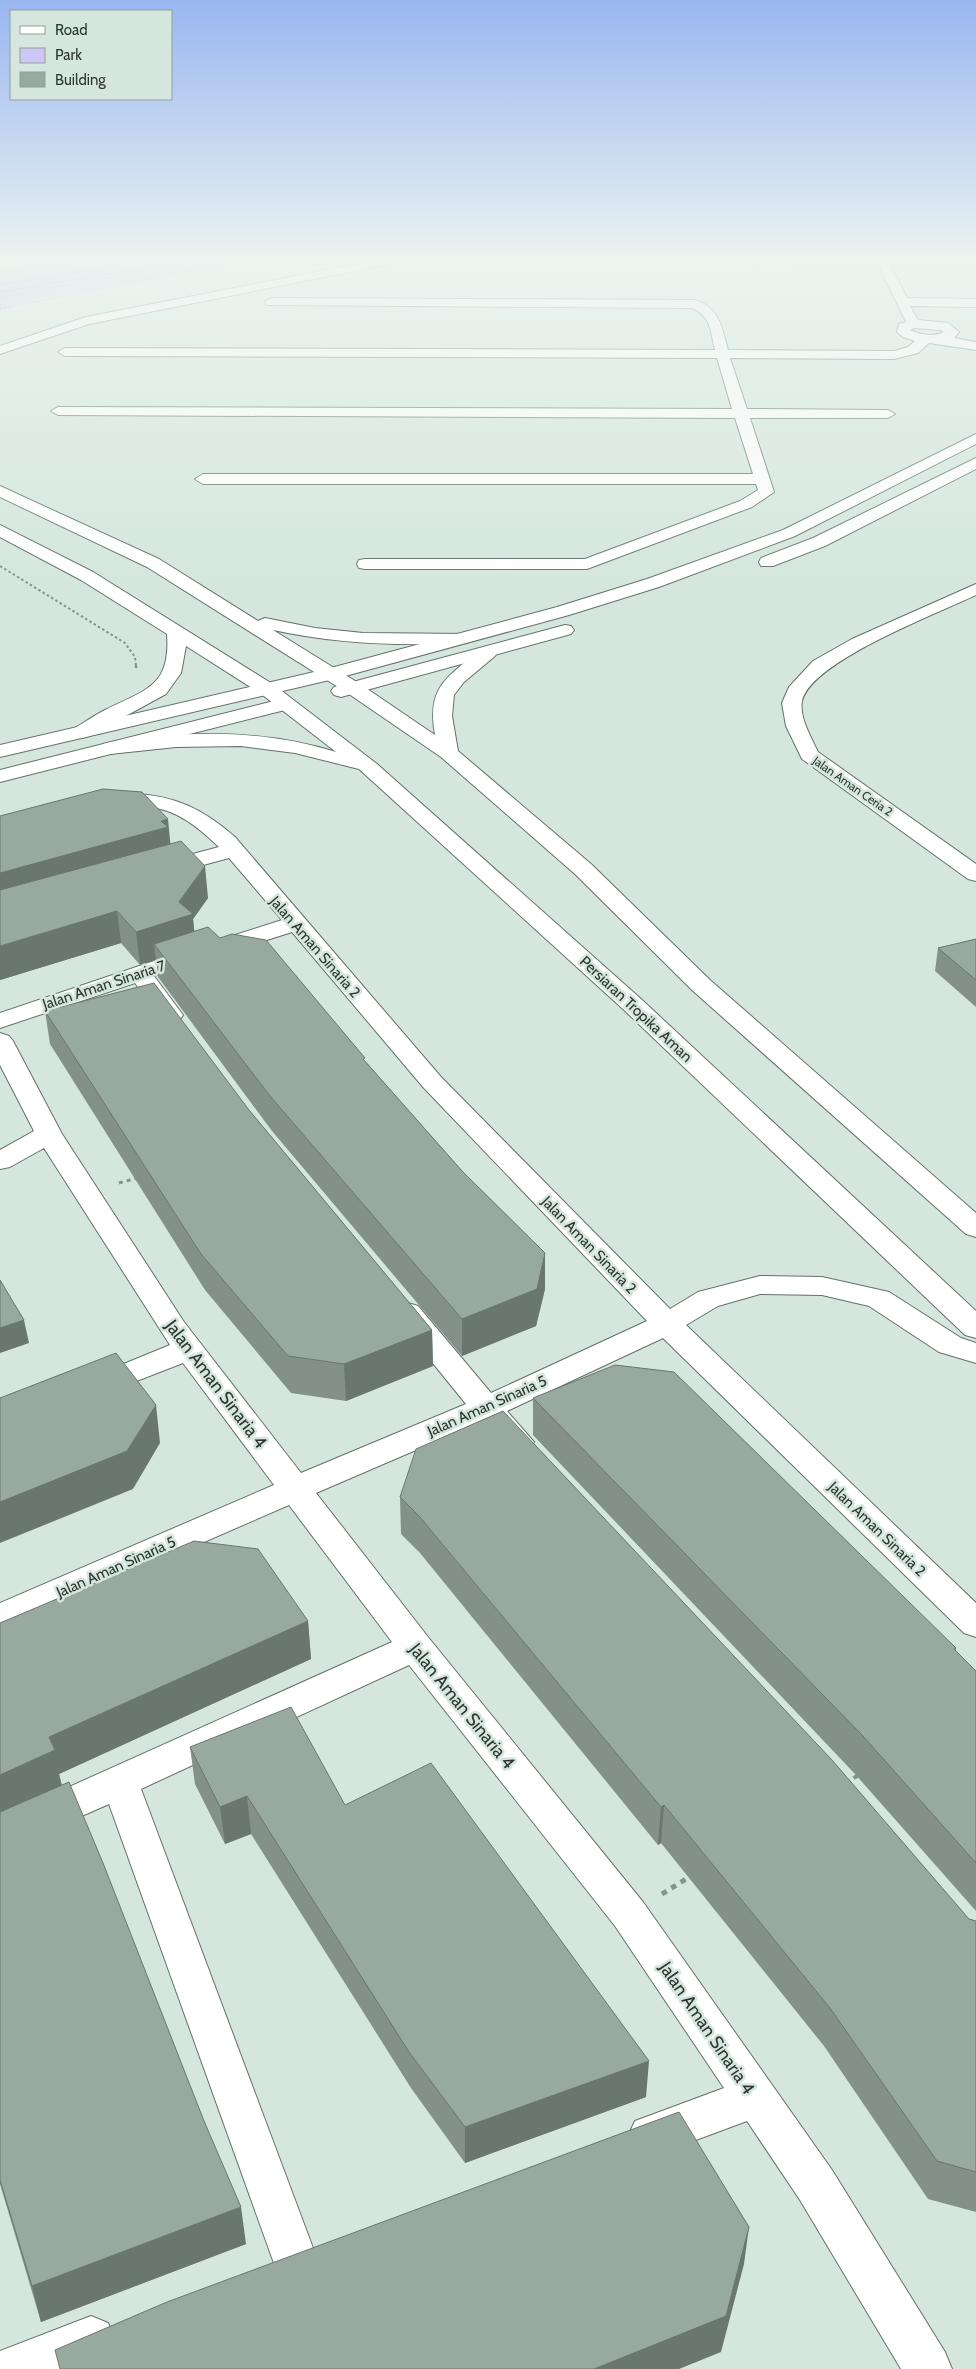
<svg xmlns="http://www.w3.org/2000/svg" width="976" height="2369" font-family="Cabin,sans-serif">
  <style>
    .green { fill: #cdc6f6 }
    .water { fill: #c3b8fd; stroke: #9691c0 }
    .lines { fill: none; stroke-linecap: round; stroke-linejoin: round }
    .minor-casing { stroke: #62726a; stroke-width: 2 }
    .major-casing { stroke: #62726a; stroke-width: 2 }
    .path-far5 { stroke: #86938c; stroke-width: 1; stroke-dasharray: 2 2; stroke-linecap: butt }
    .path-far4 { stroke: #86938c; stroke-width: 2; stroke-dasharray: 2.5 2.5; stroke-linecap: butt }
    .path-far3 { stroke: #86938c; stroke-width: 2.5; stroke-dasharray: 3 3; stroke-linecap: butt }
    .path-far2 { stroke: #86938c; stroke-width: 3; stroke-dasharray: 4 4; stroke-linecap: butt }
    .path-far1 { stroke: #86938c; stroke-width: 4; stroke-dasharray: 4.5 4.5; stroke-linecap: butt }
    .path { stroke: #86938c; stroke-width: 5; stroke-dasharray: 5.5 5.5; stroke-linecap: butt }
    .minor { fill: #fff; fill-rule: evenodd }
    .major { fill: #fff; fill-rule: evenodd }
    .wall { fill: #83918a }
    .shaded-wall { fill: #6a7670 }
    .building { fill: #98a9a0; stroke: #6a7670 }
    .labels { text-anchor: middle; dominant-baseline: central; stroke-width: 5; stroke-linejoin: round; paint-order: stroke }
    .far-street-label { font-size: 12px; fill: #2e3532; stroke: #d4e6dd }
    .street-label { font-size: 15px; fill: #2e3532; stroke: #d4e6dd }
    .near-street-label { font-size: 18px; fill: #2e3532; stroke: #d4e6dd }
  </style>
  <rect width="100%" height="100%" fill="#d4e6dd"/>
  <polygon class="green" points="98,256 279,256 39,298 0,310 0,269"/>
  <polygon class="water" points="178,256 218,256 0,292 0,284"/>
  <g class="lines">
    <g class="minor-casing">
      <g id="minor">
        <polygon points="398,256 421,256 415,259 89,324 0,354 0,346 86,317"/>
        <path d="M513,256H976V264H890L907,298L976,299V307L910,306L918,320L948,323L959,332L954,338L976,342V350L929,343L918,353L894,359L730,358L747,409L888,410L895,414L888,418H750L774,492L752,507L587,569H365L359,568L357,564L359,560L365,559H585L740,501L758,490L756,484H203L195,479L203,474H753L735,418L58,415L51,411L58,407L732,409L717,358L65,356L58,352L65,348L715,350C710,331 712,317 692,308L267,305L265,302L271,298L694,300C720,307 722,328 728,350L894,351L908,347L915,341L903,337L897,332L899,324L906,322L878,264L509,262L507,260ZM914,328L940,330L944,332C934,337 920,335 910,330Z"/>
        <polygon points="976,434 976,444 795,536 659,587 569,615 338,678 0,757 0,745 327,669 557,607 647,579 783,530"/>
        <polygon points="976,458 976,469 825,546 773,566 761,566 759,562 761,558 813,538"/>
        <path d="M976,584V595C939,613 811,661 802,701C799,717 811,737 818,752L976,864V881L968,879L802,759L786,726L782,703L789,687L813,661L852,639Z"/>
        <polygon points="565,625 571,626 574,630 571,634 341,697 334,695 331,691 334,687"/>
        <polygon points="282,699 289,701 292,705 289,709 0,782 0,770"/>
        <path d="M133,794C175,795 204,810 235,837L441,1077L670,1309L698,1292L760,1276L822,1277L889,1292L961,1338L976,1343V1363L939,1352L869,1306L822,1295L760,1294L718,1306L686,1325L976,1603V1637L964,1633L663,1338L507,1411L534,1442L529,1450C505,1457 496,1439 481,1422L316,1493L428,1637L643,1902L832,2170L945,2352L952,2369H901L800,2200L747,2121L650,2157L635,2151L628,2136L635,2121L724,2088L615,1926L409,1665L141,1789L319,2264L312,2280L296,2287L280,2280L109,1804L0,1852V1818L392,1642L289,1505L0,1631V1603L274,1485L183,1363L98,1396L87,1393L83,1386L87,1379L170,1345L44,1148L10,1167L0,1169V1150L34,1131L0,1065V1033L9,1036L13,1041L62,1134L184,1322L301,1473L466,1404L398,1320L393,1313L398,1306L408,1303L418,1306L491,1393L647,1321L423,1087L292,932L223,954L215,956L207,954L203,949L207,944L282,920L229,858L163,876L155,874L152,869L155,864L219,847C199,828 177,809 148,807C135,806 121,810 109,806L106,802L109,798Z"/>
        <polygon points="157,960 165,962 169,967 165,972 154,976 183,1015 180,1020 171,1022 162,1020 135,983 0,1028 0,1013"/>
        <polygon points="91,2316 108,2323 115,2340 108,2357 77,2369 0,2369 0,2351"/>
      </g>
    </g>
    <g class="major-casing">
      <g id="major">
        <path d="M0,486L159,559L258,621L265,618L315,628L363,633L469,634L472,638L469,642L463,643C399,646 336,644 273,630L360,684L435,735C426,684 449,678 481,648H495L497,652L495,656L464,682L454,695L452,716L458,751L591,864L710,980L976,1213V1237L966,1234L692,990L575,874L441,757L346,692L147,567L0,497Z"/>
        <path d="M0,525L93,572L274,685L377,764L641,999L976,1311V1338L965,1335L623,1009L359,769L295,753L241,746L176,747L110,754L103,752L100,748L103,744C121,739 141,738 160,736C221,731 278,734 336,752L260,693L186,646L181,673L166,694L89,736L82,738L75,736L72,732L75,728C85,722 95,715 105,710C145,690 171,687 167,634L81,580L0,537Z"/>
      </g>
    </g>
    <g class="path-far5">
      <polyline points="102,257 106,279"/>
      <polyline points="0,272 110,256"/>
      <polyline points="0,299 26,292 233,256"/>
      <polyline points="0,309 260,256"/>
    </g>
    <polyline class="path-far4" points="0,566 125,643 135,657 136,666"/>
    <polyline class="path-far3" points="136,665 136,669"/>
    <polyline class="path-far2" points="119,1183 137,1178"/>
    <polyline class="path-far1" points="846,1783 860,1774"/>
    <polyline class="path" points="662,1894 691,1876"/>
    <use href="#minor" class="minor"/>
    <use href="#major" class="major"/>
  </g>
  <g class="wall">
    <polygon points="170,844 208,898 193,919 194,932 366,1062 463,1172 545,1253 545,1289 536,1326 462,1356 272,1131 158,977 156,960 140,965 121,943 0,980"/>
    <polygon points="976,939 976,1007 935,971 938,948"/>
    <polygon points="45,1011 249,1110 432,1330 433,1366 346,1401 291,1393 205,1290 50,1044"/>
    <polygon points="533,1398 956,1648 956,1651 976,1671 976,1911 855,1774 533,1435"/>
    <polygon points="400,1497 969,1919 976,1921 976,2212 928,2199 824,2046 661,1843 658,1845 420,1553 401,1534"/>
    <polygon points="308,1621 311,1659 59,1774 62,1785 246,2244 41,2322 0,2184 0,1623"/>
    <polygon points="190,1747 345,1805 646,2097 465,2163 411,2088 251,1834 225,1844 195,1784"/>
  </g>
  <g class="shaded-wall">
    <polygon points="168,819 171,850 0,906 0,873"/>
    <polygon points="205,866 208,898 193,919 196,946 154,944 156,960 140,965 136,932 179,902"/>
    <polygon points="117,911 121,943 0,980 0,946"/>
    <polygon points="545,1253 545,1289 536,1326 462,1356 462,1319"/>
    <polygon points="24,1320 29,1343 0,1353 0,1328"/>
    <polygon points="432,1330 433,1366 346,1401 344,1364"/>
    <polygon points="156,1405 160,1443 133,1489 0,1543 0,1502"/>
    <polygon points="308,1621 311,1659 59,1774 62,1788 0,1817 0,1775 49,1737"/>
    <polygon points="247,1796 251,1834 225,1844 220,1807"/>
    <polygon points="664,1805 661,1843 658,1845 661,1807"/>
    <polygon points="649,2061 646,2097 465,2163 465,2127"/>
    <polygon points="241,2207 246,2244 41,2322 32,2286"/>
    <polygon points="749,2227 744,2264 721,2352 679,2369 594,2369"/>
  </g>
  <g class="building">
    <polygon points="103,789 142,792 168,819 161,821 168,827 0,873 0,816"/>
    <polygon points="181,841 205,866 179,902 193,914 136,932 117,911 0,946 0,890"/>
    <polygon points="208,927 220,938 232,934 266,940 365,1058 363,1059 463,1172 545,1253 537,1289 462,1319 270,1096 154,944"/>
    <polygon points="976,939 976,980 938,948"/>
    <polygon points="154,983 249,1110 432,1330 344,1364 288,1356 201,1254 45,1011"/>
    <polygon points="0,1280 24,1320 0,1328"/>
    <polygon points="116,1353 156,1405 127,1451 0,1502 0,1398"/>
    <polygon points="615,1365 674,1372 956,1648 954,1649 976,1671 976,1863 862,1735 533,1398"/>
    <polygon points="503,1411 832,1760 969,1919 976,1921 976,2172 937,2161 830,2008 664,1805 661,1807 419,1516 400,1497 416,1449"/>
    <polygon points="194,1541 258,1549 308,1621 49,1737 55,1750 0,1775 0,1623"/>
    <polygon points="291,1707 345,1805 431,1763 649,2061 465,2127 409,2052 247,1796 220,1807 190,1747"/>
    <polygon points="69,1782 103,1863 204,2121 241,2207 32,2286 0,2180 0,1812"/>
    <polygon points="679,2112 749,2227 726,2316 594,2369 60,2369 55,2350 167,2302"/>
  </g>
  <linearGradient id="sky" x2="0" y2="1"><stop stop-color="#99b6f0"/><stop offset="0.44" stop-color="#ecf4f0"/><stop offset="1" stop-color="#ecf4f0" stop-opacity="0"/></linearGradient>
  <rect width="976" height="588" fill="url(#sky)"/>
  <g class="labels">
    <g class="far-street-label">
      <text transform="translate(853 786) rotate(35)">Jalan Aman Ceria 2</text>
    </g>
    <g class="street-label">
      <text transform="translate(315 947) rotate(49)">Jalan Aman Sinaria 2</text>
      <text transform="translate(104 985) rotate(-18)">Jalan Aman Sinaria 7</text>
      <text transform="translate(636 1009) rotate(43)">Persiaran Tropika Aman</text>
      <text transform="translate(589 1245) rotate(46)">Jalan Aman Sinaria 2</text>
      <text transform="translate(487 1406) rotate(-24)">Jalan Aman Sinaria 5</text>
      <text transform="translate(877 1529) rotate(44)">Jalan Aman Sinaria 2</text>
      <text transform="translate(116 1567) rotate(-24)">Jalan Aman Sinaria 5</text>
    </g>
    <g class="near-street-label">
      <text transform="translate(216 1384) rotate(53)">Jalan Aman Sinaria 4</text>
      <text transform="translate(462 1706) rotate(51)">Jalan Aman Sinaria 4</text>
      <text transform="translate(707 2028) rotate(56)">Jalan Aman Sinaria 4</text>
    </g>
  </g>
  <rect x="10" y="10" width="162" height="90" fill="#d4e6dd" stroke="#929f99"/>
  <rect x="20" y="26" width="25" height="8" fill="#ffffff" stroke="#929f99"/>
  <text x="55" y="35" font-size="15" fill="#2e3532">Road</text>
  <rect x="20" y="48" width="25" height="15" fill="#cdc6f6" stroke="#929f99"/>
  <text x="55" y="60" font-size="15" fill="#2e3532">Park</text>
  <rect x="20" y="72" width="25" height="15" fill="#98a9a0" stroke="#929f99"/>
  <text x="55" y="85" font-size="15" fill="#2e3532">Building</text>
</svg>
